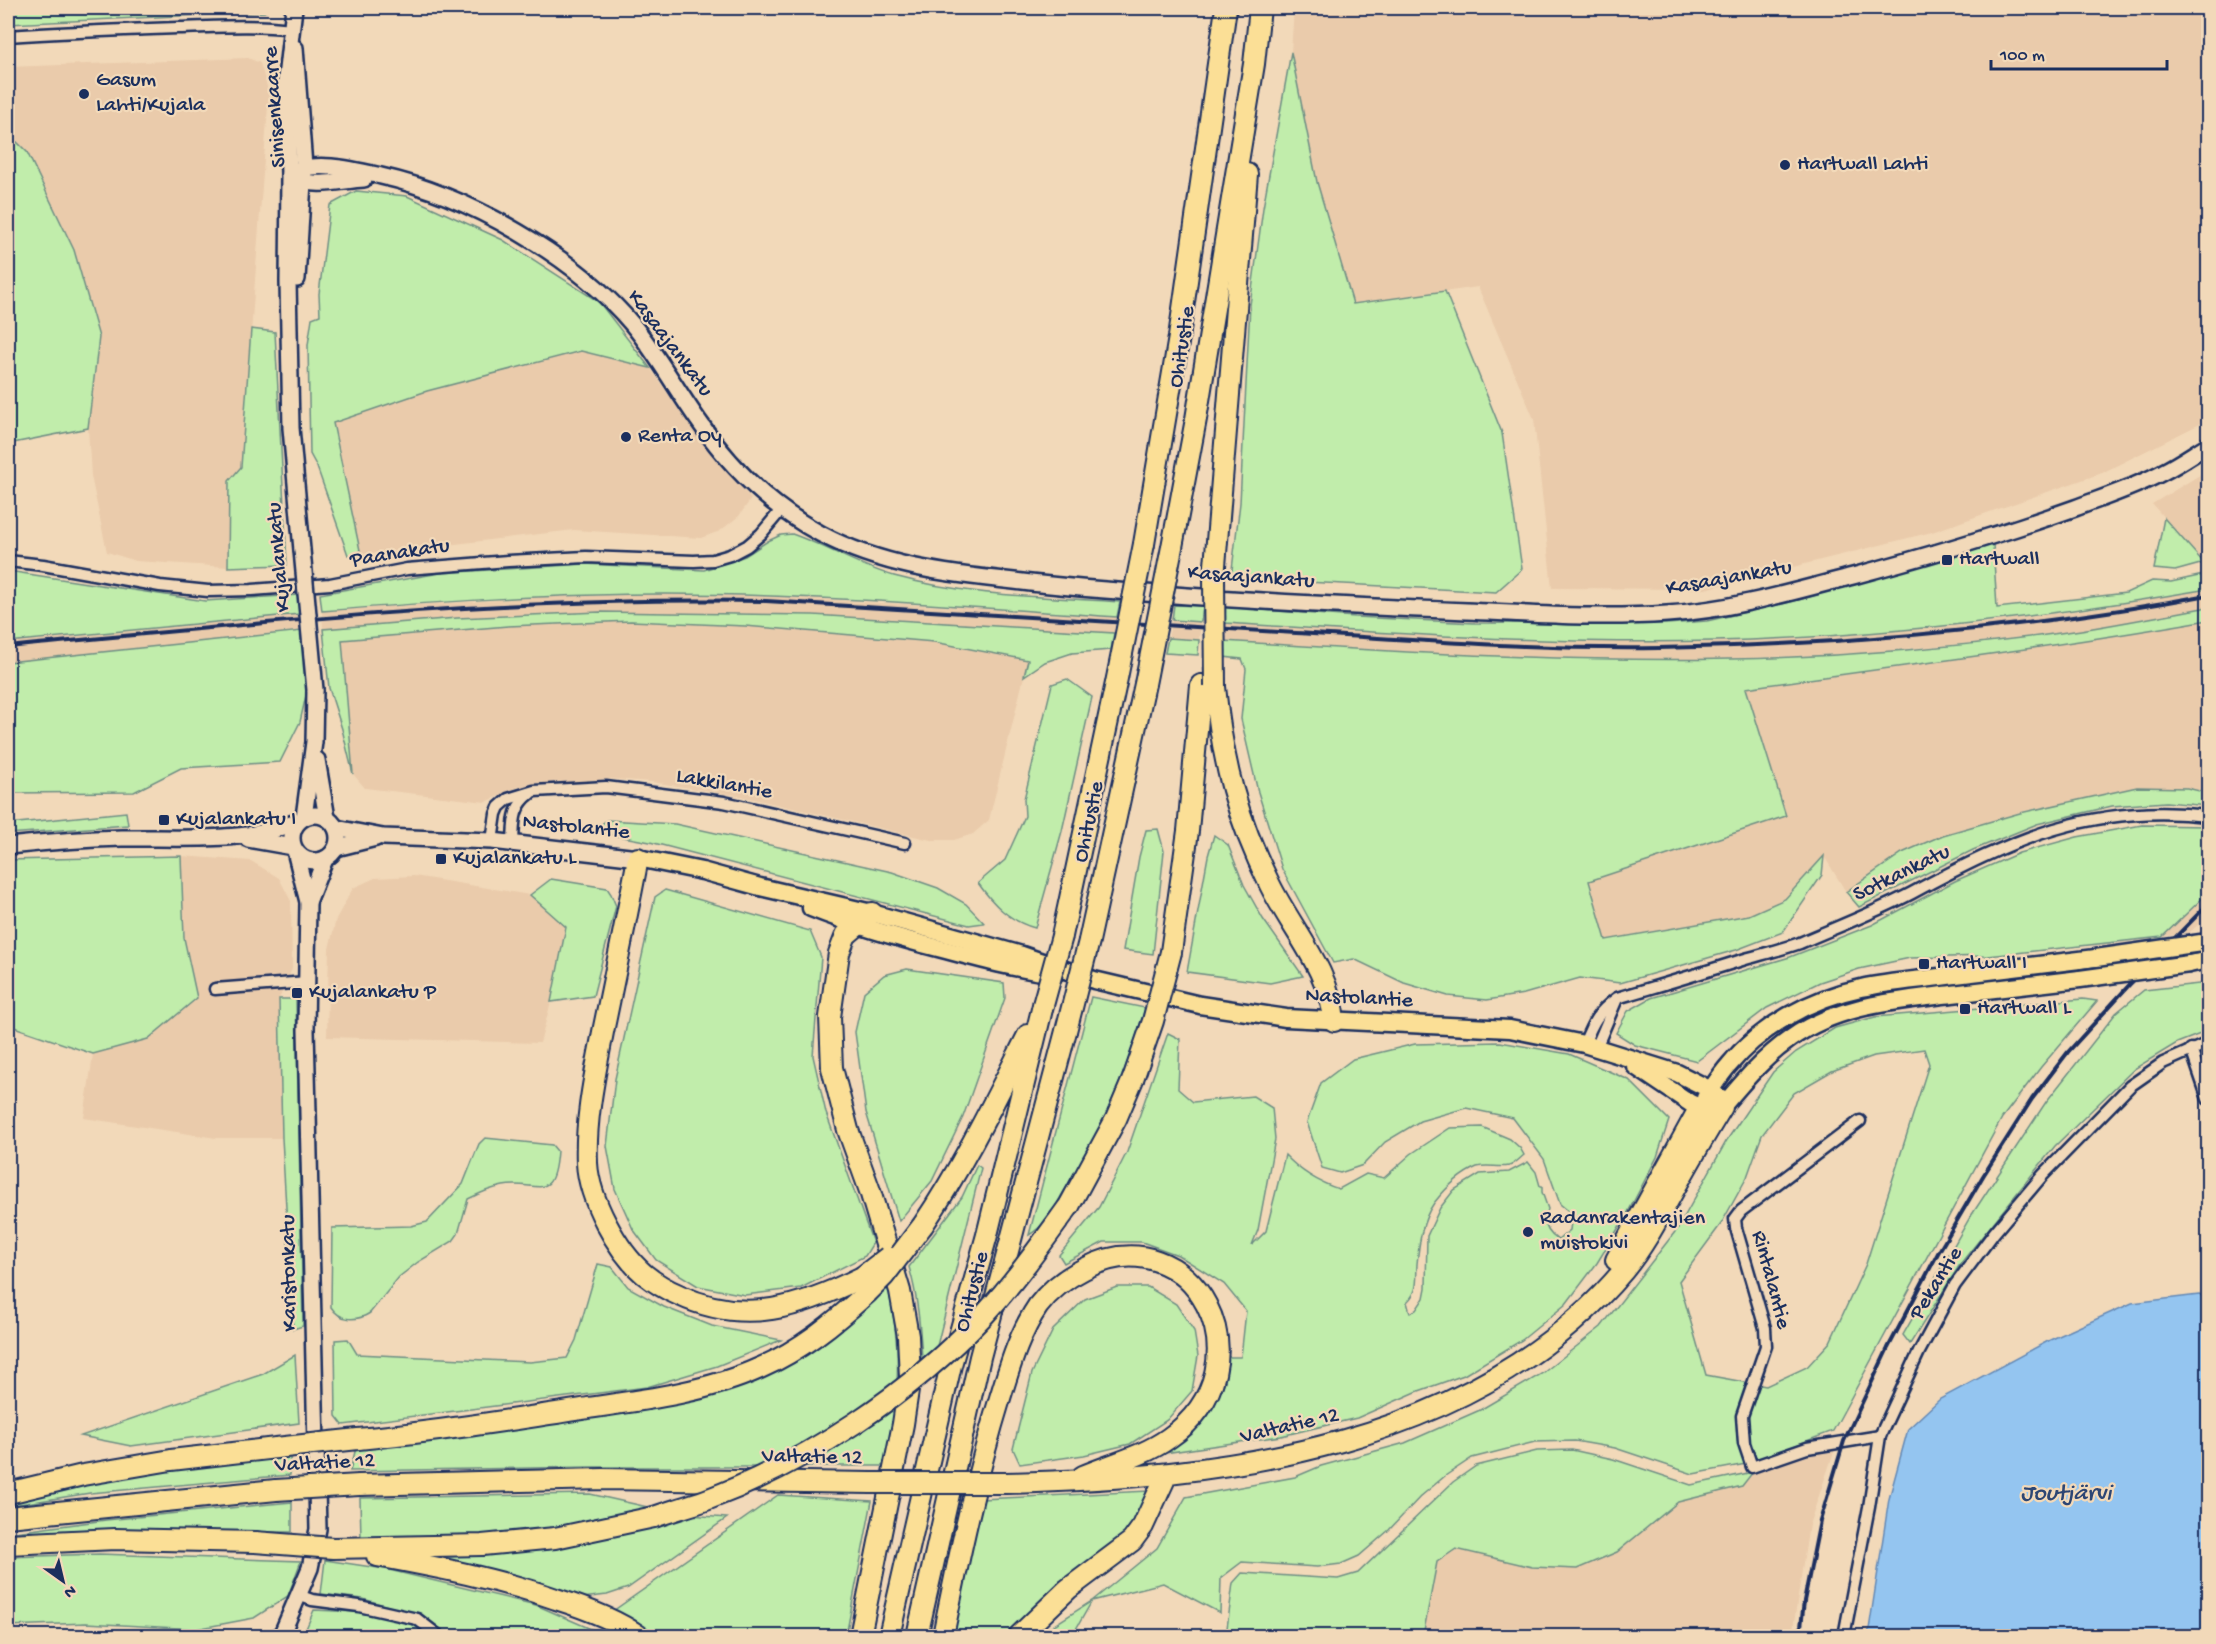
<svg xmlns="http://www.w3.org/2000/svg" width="2216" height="1644" font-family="'Gochi Hand',sans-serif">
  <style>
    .built { fill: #eacbab }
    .green { fill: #c1edab; stroke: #6e8e84; stroke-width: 1.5; fill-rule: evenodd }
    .water { fill: #94c5f0; stroke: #6489b6; stroke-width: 1.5 }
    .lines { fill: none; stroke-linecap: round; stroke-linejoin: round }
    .street-casing { stroke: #1b2f5e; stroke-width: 15 }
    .secondary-casing { stroke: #1b2f5e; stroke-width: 20 }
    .primary-casing { stroke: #1b2f5e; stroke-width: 21 }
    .highway-casing { stroke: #1b2f5e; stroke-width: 24 }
    .street { stroke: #f2d9b9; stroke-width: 10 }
    .secondary { stroke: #f2d9b9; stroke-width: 15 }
    .primary { stroke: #fbdf96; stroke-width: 16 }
    .highway { stroke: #fbdf96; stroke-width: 20 }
    .rail { stroke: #1b2f5e; stroke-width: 4 }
    .secondary-bridge-casing { stroke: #1b2f5e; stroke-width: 20; stroke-linecap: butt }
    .primary-bridge-casing { stroke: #1b2f5e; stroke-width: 21; stroke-linecap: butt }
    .highway-bridge-casing { stroke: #1b2f5e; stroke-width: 24; stroke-linecap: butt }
    .secondary-bridge { stroke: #f2d9b9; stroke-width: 15 }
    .primary-bridge { stroke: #fbdf96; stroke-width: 16 }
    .highway-bridge { stroke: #fbdf96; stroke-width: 20 }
    .poi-dot { fill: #1b2f5e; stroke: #f2d9b9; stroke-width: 2 }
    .labels { text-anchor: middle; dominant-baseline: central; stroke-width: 4.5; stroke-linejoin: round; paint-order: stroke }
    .poi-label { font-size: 22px; fill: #1b2f5e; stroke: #f2d9b9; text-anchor: start }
    .street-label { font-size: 22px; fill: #1b2f5e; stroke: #f2d9b9 }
    .water-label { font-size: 24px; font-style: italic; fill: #2d4674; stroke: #f2d9b9 }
  </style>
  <rect width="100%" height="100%" fill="#f2d9b9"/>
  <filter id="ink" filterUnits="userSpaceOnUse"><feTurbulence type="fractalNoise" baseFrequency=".0167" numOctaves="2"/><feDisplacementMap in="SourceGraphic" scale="12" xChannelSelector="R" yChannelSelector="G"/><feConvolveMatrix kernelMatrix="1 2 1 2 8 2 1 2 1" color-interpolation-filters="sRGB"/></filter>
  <g filter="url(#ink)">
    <g class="built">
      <polygon points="1294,8 2208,8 2208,414 2198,425 2102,473 1932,532 1705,589 1552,588 1534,419 1478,287 1353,305 1317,182 1291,52"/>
      <polygon points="248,58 260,63 269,93 241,467 229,481 228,567 136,561 107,552 91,476 88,428 99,337 74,250 27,152 17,142 8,140 8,67"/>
      <polygon points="581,351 650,368 705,445 751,499 739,516 720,531 701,538 574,530 361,555 332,423 427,391"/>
      <polygon points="2208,470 2208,563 2204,563 2152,504"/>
      <polygon points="2208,589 2208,607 2181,612 2081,630 1972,643 1860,653 1730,659 1544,659 1223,641 1224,623 1434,636 1594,642 1716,641 1845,635 1969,625 2091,609"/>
      <polygon points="665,594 779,597 1117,617 1114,633 813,615 600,612 457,618 323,629 322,611 550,597"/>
      <polygon points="300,614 302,631 8,662 8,642"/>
      <polygon points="1172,620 1201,622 1199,640 1168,638"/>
      <polygon points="2208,620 2208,793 2187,788 2137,787 2024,811 1943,835 1902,853 1846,892 1824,856 1785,899 1749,915 1606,940 1589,880 1786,816 1746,688 1902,667"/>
      <polygon points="631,621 745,626 934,642 1028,660 989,820 973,834 954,840 931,840 740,796 652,782 611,779 518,787 486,802 365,788 353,774 342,640 508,626"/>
      <polygon points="181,856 251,861 279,878 291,901 292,969 279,999 282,1138 216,1138 84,1118 93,1054 148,1039 197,998 184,938"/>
      <polygon points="414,876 530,895 566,927 551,1002 540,1043 327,1037 329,949 336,919 353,888 375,878"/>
      <polygon points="2208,893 2208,916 2190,932 2162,937"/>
      <polygon points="1835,1449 1809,1525 1792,1636 1423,1636 1437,1562 1456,1549 1532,1567 1617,1552 1678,1502 1742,1487 1753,1472 1806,1453"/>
    </g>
    <g class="green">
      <polygon points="8,8 271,8 264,12 8,24"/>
      <polygon points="1291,52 1317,182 1353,304 1445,291 1502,433 1522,569 1496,592 1231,578 1240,503 1250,305 1263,208"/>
      <polygon points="8,140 17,142 27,152 74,250 99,337 88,428 8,444 8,226 13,213 8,179"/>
      <polygon points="356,191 407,196 503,240 599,302 650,368 581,351 427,391 333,423 361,555 348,555 317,467 310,454 308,345 312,318 320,315 319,294 330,205"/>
      <polygon points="251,329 275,332 287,565 228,567 229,481 241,467"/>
      <polygon points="2164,518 2204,563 2175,571 2154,569"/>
      <path d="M792,534C827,546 858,566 894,576C967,596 1045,597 1120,602L1117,617C967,607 816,594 665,594C551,594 436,602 322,611L320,594L440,573L585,564L704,570L745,556L768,541L781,535Z"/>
      <path d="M1993,544L1997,608L2126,593L2152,581L2171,582L2208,574V589C2045,617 1881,637 1715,641C1551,645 1387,633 1224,623V607L1355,617L1475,623L1666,624L1707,621L1795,601Z"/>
      <polygon points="8,571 205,601 299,595 300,614 8,642"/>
      <polygon points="1174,605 1203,606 1201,622 1172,620"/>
      <path d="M2208,607V620C2055,647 1900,666 1746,688L1786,816L1589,881L1606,940L1749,915L1785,899L1824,856L1822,875L1783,932L1736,950L1620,983L1580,978L1524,994L1487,1000L1448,996L1404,983L1354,959L1333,963L1282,869L1258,792L1241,719L1246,669L1242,659L1223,657V641C1392,652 1561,662 1730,659C1847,657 1966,647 2081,630C2124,623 2166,615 2208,607Z"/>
      <polygon points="600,612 813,615 1114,633 1111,650 1072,653 1045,662 1024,676 1028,660 934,642 745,626 631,621 508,626 342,640 353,774 342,729 329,688 323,629 457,618"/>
      <polygon points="302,631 307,691 300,722 280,762 181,768 134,792 8,793 8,662"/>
      <polygon points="1168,638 1199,640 1198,655 1165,653"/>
      <path d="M1067,679L1092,697L1062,831L1035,928C1009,921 993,904 978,883L1005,860L1025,816L1024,799L1052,684Z"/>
      <polygon points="2137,787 2187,788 2208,793 2208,806 2166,802 2112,806 2037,824 1973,850 1859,907 1846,892 1902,853 1943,835 2020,813"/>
      <polygon points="126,812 128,825 8,834 8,824"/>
      <polygon points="607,820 675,824 892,872 938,888 966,904 984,923 969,925 650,842 592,831"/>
      <polygon points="2142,825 2208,826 2208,893 2162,937 1988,956 1910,958 1859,969 1820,982 1767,1008 1697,1061 1635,1045 1616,1033 1628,1011 1651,998 1790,957 1872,925 1955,881 2019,853 2077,837"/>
      <polygon points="1158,829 1164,851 1153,954 1123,950 1139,857 1146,830"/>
      <polygon points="1214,835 1228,845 1244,885 1263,919 1303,976 1270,983 1187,972 1208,856"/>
      <polygon points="181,856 184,938 197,998 148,1039 93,1054 8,1025 8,860"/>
      <polygon points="551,879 607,888 611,894 616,906 593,996 551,1002 566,927 530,895"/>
      <polygon points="665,890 810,931 821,957 813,1056 826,1113 873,1243 865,1256 801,1288 745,1295 698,1286 656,1260 633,1229 615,1189 607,1146 615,1079 655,897"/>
      <polygon points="907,969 1004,983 1005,998 963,1117 932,1181 899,1221 866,1112 855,1032 864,992 884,975"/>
      <polygon points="2208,983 2208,1031 2177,1043 2134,1069 2055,1146 1961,1263 1910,1344 1903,1335 1969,1219 2046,1102 2116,1013 2144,990"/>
      <path d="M1091,997L1145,1008C1126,1073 1100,1136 1063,1193C1053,1210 1046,1225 1029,1235Z"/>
      <polygon points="279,999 296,999 303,1326 293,1329 282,1138"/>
      <path d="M2083,999L2097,1001L2041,1067L2002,1118L1833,1431L1746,1464L1693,1474L1615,1448L1575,1441L1535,1442L1472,1458L1445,1476L1420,1497L1389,1530L1359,1556L1341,1564L1317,1567L1242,1562L1221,1578L1220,1613L1163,1583L1092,1601L1072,1636H1039L1043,1632L1092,1601L1157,1548L1186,1497L1295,1477L1321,1466L1405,1443L1480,1410L1543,1373L1601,1327L1678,1228L1727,1140L1773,1072L1796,1052L1835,1028L1875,1017ZM1924,1049L1929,1064L1866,1264L1830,1342L1807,1367L1766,1386L1706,1375L1679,1281L1721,1224L1747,1177L1762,1135L1794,1093L1832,1071L1874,1056Z"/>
      <path d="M1168,1033L1180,1039L1178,1089L1193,1102L1253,1096L1272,1108L1275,1139L1258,1230L1252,1245L1266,1231L1285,1155C1301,1172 1317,1182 1339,1189L1366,1174L1384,1178L1411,1154L1450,1128L1482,1127L1510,1139L1520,1148L1524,1155C1519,1159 1514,1165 1509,1166C1499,1168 1487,1164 1477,1167C1460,1174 1445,1189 1434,1203C1422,1220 1419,1243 1417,1264C1416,1279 1419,1291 1407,1302L1410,1313L1416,1310L1424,1298L1426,1288L1427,1236L1440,1208L1454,1190L1480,1174L1509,1172L1528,1162L1536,1172L1540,1186H1542V1192L1548,1209C1542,1222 1546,1232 1558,1240L1570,1230L1572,1214L1560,1204L1544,1159L1513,1118L1466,1108L1420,1121L1385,1142L1363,1165L1340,1173L1322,1168L1307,1122L1321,1083L1353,1059L1415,1044L1500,1042L1569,1054L1629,1080L1669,1120L1657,1157L1627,1214L1597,1263L1566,1304L1522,1340L1464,1375L1416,1392L1357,1418L1281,1436L1157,1454C1182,1434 1215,1413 1225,1381C1227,1373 1227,1364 1228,1357H1241L1246,1311L1224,1284L1178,1255L1142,1242H1104L1064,1263L1059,1255L1099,1207L1127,1152Z"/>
      <path d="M485,1138L552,1145L557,1151C553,1205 538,1180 503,1186C491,1188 478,1194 468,1199L458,1234L453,1241L418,1262L399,1277L370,1313C356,1322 340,1321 331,1307L332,1228L411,1226L427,1222L463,1184L479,1144Z"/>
      <path d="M977,1165L981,1168L937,1346L922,1358C920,1327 918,1297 909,1267L962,1197Z"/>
      <polygon points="598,1264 612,1267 628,1287 664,1307 712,1326 781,1340 717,1366 647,1387 343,1425 336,1416 335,1340 348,1339 357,1354 530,1362 567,1358 576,1340"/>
      <path d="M887,1284C895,1317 899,1348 897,1382L811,1441L761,1467H591L350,1471L356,1448L418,1443L514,1429L716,1391Z"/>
      <polygon points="1117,1287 1148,1287 1176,1304 1194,1331 1198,1356 1192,1391 1167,1420 1130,1444 1084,1455 1020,1464 1013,1449 1032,1373 1053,1330 1085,1299"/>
      <polygon points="295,1355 299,1423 131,1446 81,1436 263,1374"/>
      <polygon points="896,1404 884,1466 796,1466"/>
      <polygon points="1572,1450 1613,1459 1691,1485 1753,1472 1742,1486 1678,1502 1617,1552 1577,1569 1532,1567 1456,1549 1437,1562 1423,1636 1226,1636 1233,1583 1242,1573 1338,1579 1358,1573 1453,1482 1476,1466 1537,1451"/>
      <polygon points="290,1455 290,1475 90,1493 8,1506 8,1502 122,1474"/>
      <polygon points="1149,1491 1128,1536 1014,1636 951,1636 981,1499"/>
      <polygon points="590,1494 652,1508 582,1525 460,1540 361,1538 360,1498"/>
      <polygon points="778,1495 872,1501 846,1636 652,1636 613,1611"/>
      <polygon points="292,1502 292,1532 126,1531 8,1536 8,1533 106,1520"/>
      <path d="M690,1515L727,1518L628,1588L607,1595L582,1598L411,1554C461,1554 510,1555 560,1547C604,1540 647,1527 690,1515Z"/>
      <polygon points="99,1554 301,1561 288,1596 254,1618 196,1629 86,1623 8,1626 8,1557"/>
      <polygon points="325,1560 385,1569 536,1605 607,1636 446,1636 420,1615 363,1599 321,1594"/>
      <polygon points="314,1610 357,1612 415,1624 429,1636 303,1636"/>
    </g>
    <polygon class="water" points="2199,1295 2208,1297 2208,1636 1868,1636 1889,1499 1908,1429 1940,1399 2050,1340 2132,1303"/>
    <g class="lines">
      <g class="street-casing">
        <g id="street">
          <path d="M8,36C64,32 121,30 178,28C216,27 254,24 292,29"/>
          <polyline points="8,561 43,565 160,586 208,591 252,590 330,584 407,569 508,561 586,557 694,561 713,560 730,555 747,546 761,534 782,509"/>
          <polyline points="492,841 496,814 499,807 508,799 534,791 606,787 724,802 905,843"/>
          <path d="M513,844C514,822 512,807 531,793"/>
          <polyline points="215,989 307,982"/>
          <path d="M1584,1044C1593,1022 1597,1013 1617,998C1658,986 1698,974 1739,961C1759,955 1780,950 1800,943C1837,927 1876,912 1912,893C2010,840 2093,802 2208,816"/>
          <polyline points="1596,1048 1616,1001"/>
          <polyline points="2191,1049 2208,1099"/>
          <polyline points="1860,1121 1741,1211 1735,1219 1736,1228 1765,1328 1766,1346 1742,1416 1744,1443 1752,1467 1807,1448 1880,1436"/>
          <polyline points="298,1595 312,1600 359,1606 417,1619 439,1636"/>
          <polyline points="1844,1636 1869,1507 1880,1436 1919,1352 1955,1285 1994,1233 2043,1175 2130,1086 2163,1063 2208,1043"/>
        </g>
      </g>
      <g class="secondary-casing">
        <g id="secondary">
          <polyline points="294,8 286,78 289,174 288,282 291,428 302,550"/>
          <polyline points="295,48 304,166 297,279"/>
          <path d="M289,174C312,159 355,170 381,176C467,195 575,256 632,324C657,354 676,389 698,420C730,467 771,507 821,534C881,566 947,574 1014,581C1063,587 1112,591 1161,594C1263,602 1365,607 1467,611C1533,614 1601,619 1667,614C1731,610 1792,592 1853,576C1928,556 2002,534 2075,508C2104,497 2136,487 2163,472C2179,464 2193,454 2208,445"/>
          <path d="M296,179C316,188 343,180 364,179"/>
          <polyline points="317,760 327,818"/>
          <circle cx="315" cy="838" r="23"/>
          <polyline points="304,817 314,742 315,690"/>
          <polyline points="336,828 383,837 492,841 638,858"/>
          <polyline points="248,839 293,847"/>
          <path d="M8,846C45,842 84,839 122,838C174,837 252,844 298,821"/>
          <polyline points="336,848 376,838"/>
          <polyline points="308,902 325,859"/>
          <polyline points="281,1636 310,1568 318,1529 306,1030 308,902 295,851"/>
        </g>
      </g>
      <g class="primary-casing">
        <g id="primary">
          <polyline points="638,858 702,871 760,887 872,913 1022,955 1094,980 1200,1005 1286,1018 1510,1029 1584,1044 1677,1073 1711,1090 1718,1097 1722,1107"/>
          <path d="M811,908C854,925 898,938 942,949C980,959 1016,969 1055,974"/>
          <polyline points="2189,964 2208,960"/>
          <polyline points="1635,1066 1690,1103 1700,1107 1712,1108"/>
          <path d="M1705,1098C1713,1087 1720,1075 1729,1065C1761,1026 1812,998 1861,988C1889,982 1918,980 1947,976C1997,970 2047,964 2096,958"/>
          <path d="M1722,1107C1743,1082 1763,1058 1790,1039C1837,1005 1896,1001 1952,994C1995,989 2037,984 2080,979"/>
        </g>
      </g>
      <g class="highway-casing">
        <g id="highway">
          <polyline points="1144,544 1179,337 1226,8"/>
          <polyline points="1172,547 1196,419 1254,64 1260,8"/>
          <polyline points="1214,578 1247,174"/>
          <path d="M1215,687C1223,764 1236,816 1270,885C1292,930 1330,970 1334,1021"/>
          <path d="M638,858C627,916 615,974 603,1032C595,1074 585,1119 587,1163C589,1199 617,1251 644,1274C654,1282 667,1290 679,1295C745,1326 801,1307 862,1277"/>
          <polyline points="1062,936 1116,683"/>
          <polyline points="1089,941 1145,684"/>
          <polyline points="1171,952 1188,831 1201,685"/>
          <polyline points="1069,1206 1116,1119 1133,1079"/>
          <path d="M923,1225C964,1164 995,1100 1028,1035"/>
          <polyline points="1616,1260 1700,1107"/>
          <path d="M358,1439C435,1432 511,1420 588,1408C645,1400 707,1392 760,1368C801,1350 834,1323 867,1293"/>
          <path d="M1005,1483C1222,1478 1475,1448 1624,1270C1647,1242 1663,1209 1681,1177C1694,1154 1708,1130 1722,1107"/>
          <polyline points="359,1485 603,1479 871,1483"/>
          <polyline points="8,1493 83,1475 171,1460 276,1448"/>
          <polyline points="8,1517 276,1490"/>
          <polyline points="8,1544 115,1539 255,1542"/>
          <polyline points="333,1548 482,1545 555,1538 654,1517"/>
          <path d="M377,1556C437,1567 498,1579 556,1599C585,1608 615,1619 639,1636"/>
          <polyline points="860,1636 903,1424 910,1377 908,1336 900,1291 870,1191 848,1130 832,1068 830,1017 839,953 846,935 872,913"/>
          <polyline points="889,1636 951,1365 987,1235 1043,1005"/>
          <polyline points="917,1636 980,1357 1066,1031"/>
          <path d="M943,1636C959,1556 976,1476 1000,1398C1010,1366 1019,1334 1038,1306C1050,1290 1066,1278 1084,1269C1192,1212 1274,1365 1169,1438C1144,1456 1111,1464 1083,1476"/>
          <polyline points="1019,1636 1068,1589 1132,1541 1143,1526 1167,1474"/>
        </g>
      </g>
      <use href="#street" class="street"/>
      <use href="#secondary" class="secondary"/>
      <use href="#primary" class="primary"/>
      <use href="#highway" class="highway"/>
      <g class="rail">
        <path d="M8,647C260,623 512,596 766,601C942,612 1119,622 1296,633C1416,640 1538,650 1659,648C1843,645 2027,629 2208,595"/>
        <polyline points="1800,1636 1804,1601 1820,1521 1844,1441 1888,1348 1938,1253 1983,1176 2032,1099 2068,1052 2131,983 2208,904"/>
      </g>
      <g class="secondary-bridge-casing">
        <polyline id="secondary-bridge" points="302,550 315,690"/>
      </g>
      <g class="primary-bridge-casing">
        <g id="primary-bridge">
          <polyline points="2096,958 2208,942"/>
          <polyline points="2080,979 2189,964"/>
        </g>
      </g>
      <g class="highway-bridge-casing">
        <g id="highway-bridge">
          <polyline points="1214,578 1215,687"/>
          <polyline points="1116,683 1144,544"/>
          <polyline points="1145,684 1172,547"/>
          <polyline points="1043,1005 1062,936"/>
          <polyline points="1066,1031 1089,941"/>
          <polyline points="1133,1079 1153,1021 1171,952"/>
          <polyline points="862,1277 888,1257"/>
          <polyline points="867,1293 884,1276 923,1225"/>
          <polyline points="276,1448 358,1439"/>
          <polyline points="871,1483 1005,1483"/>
          <polyline points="276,1490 359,1485"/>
          <path d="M654,1517C671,1511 689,1506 706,1500C808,1462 911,1393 985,1314C1016,1280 1042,1243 1069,1206"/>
          <polyline points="255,1542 333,1548"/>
        </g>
      </g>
      <use href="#secondary-bridge" class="secondary-bridge"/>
      <use href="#primary-bridge" class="primary-bridge"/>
      <use href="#highway-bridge" class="highway-bridge"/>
    </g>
  </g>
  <g class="poi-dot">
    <circle cx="84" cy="94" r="6"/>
    <circle cx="1785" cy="165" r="6"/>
    <circle cx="626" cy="437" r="6"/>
    <rect x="1941" y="554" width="12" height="12" rx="3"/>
    <rect x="158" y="814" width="12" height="12" rx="3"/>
    <rect x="435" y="853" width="12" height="12" rx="3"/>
    <rect x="1918" y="958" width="12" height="12" rx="3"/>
    <rect x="291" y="987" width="12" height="12" rx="3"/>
    <rect x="1959" y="1003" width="12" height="12" rx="3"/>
    <circle cx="1528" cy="1232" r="6"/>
  </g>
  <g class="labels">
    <g class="poi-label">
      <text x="96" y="81">Gasum<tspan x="96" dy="25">Lahti/Kujala</tspan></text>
      <text x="1797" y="165">Hartwall Lahti</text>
      <text x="638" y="437">Renta Oy</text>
      <text x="1959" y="560">Hartwall</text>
      <text x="176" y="820">Kujalankatu I</text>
      <text x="453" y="859">Kujalankatu L</text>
      <text x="1936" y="964">Hartwall I</text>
      <text x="309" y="993">Kujalankatu P</text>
      <text x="1977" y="1009">Hartwall L</text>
      <text x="1540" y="1219">Radanrakentajien<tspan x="1540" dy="25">muistokivi</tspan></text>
    </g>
    <g class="street-label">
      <text transform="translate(276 107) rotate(-94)">Sinisenkaarre</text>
      <text transform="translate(669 344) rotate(53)">Kasaajankatu</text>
      <text transform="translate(1183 347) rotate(-81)">Ohitustie</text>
      <text transform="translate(400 554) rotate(-9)">Paanakatu</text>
      <text transform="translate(280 557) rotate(-95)">Kujalankatu</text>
      <text transform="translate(1251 578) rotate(4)">Kasaajankatu</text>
      <text transform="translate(1729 579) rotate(-10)">Kasaajankatu</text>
      <text transform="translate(724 785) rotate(10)">Lakkilantie</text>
      <text transform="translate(1090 822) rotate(-78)">Ohitustie</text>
      <text transform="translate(576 828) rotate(6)">Nastolantie</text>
      <text transform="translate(1902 874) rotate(-26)">Sotkankatu</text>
      <text transform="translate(1359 999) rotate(3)">Nastolantie</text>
      <text transform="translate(290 1273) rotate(-91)">Karistonkatu</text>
      <text transform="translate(1770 1280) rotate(75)">Rintalantie</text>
      <text transform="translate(1937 1284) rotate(-58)">Pekantie</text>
      <text transform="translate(973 1292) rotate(-75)">Ohitustie</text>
      <text transform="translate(1290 1427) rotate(-13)">Valtatie 12</text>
      <text transform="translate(812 1458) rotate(1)">Valtatie 12</text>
      <text transform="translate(325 1464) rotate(-3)">Valtatie 12</text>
    </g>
    <g class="water-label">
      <text x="2066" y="1494">Joutjärvi</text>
    </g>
  </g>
  <rect width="2216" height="1644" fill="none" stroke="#f2d9b9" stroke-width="30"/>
  <rect x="15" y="15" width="2186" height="1614" fill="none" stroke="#1b2f5e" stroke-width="2" filter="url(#ink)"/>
  <g transform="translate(63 1581) rotate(146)" stroke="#f2d9b9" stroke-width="4.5" paint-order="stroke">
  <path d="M0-4.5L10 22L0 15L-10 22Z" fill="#1b2f5e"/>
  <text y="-9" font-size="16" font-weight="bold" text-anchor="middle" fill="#1b2f5e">N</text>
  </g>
  <path d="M1991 60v9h176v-9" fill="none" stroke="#1b2f5e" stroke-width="3"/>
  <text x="2000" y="60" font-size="18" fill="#1b2f5e" stroke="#f2d9b9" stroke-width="4.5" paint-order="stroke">100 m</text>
</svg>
